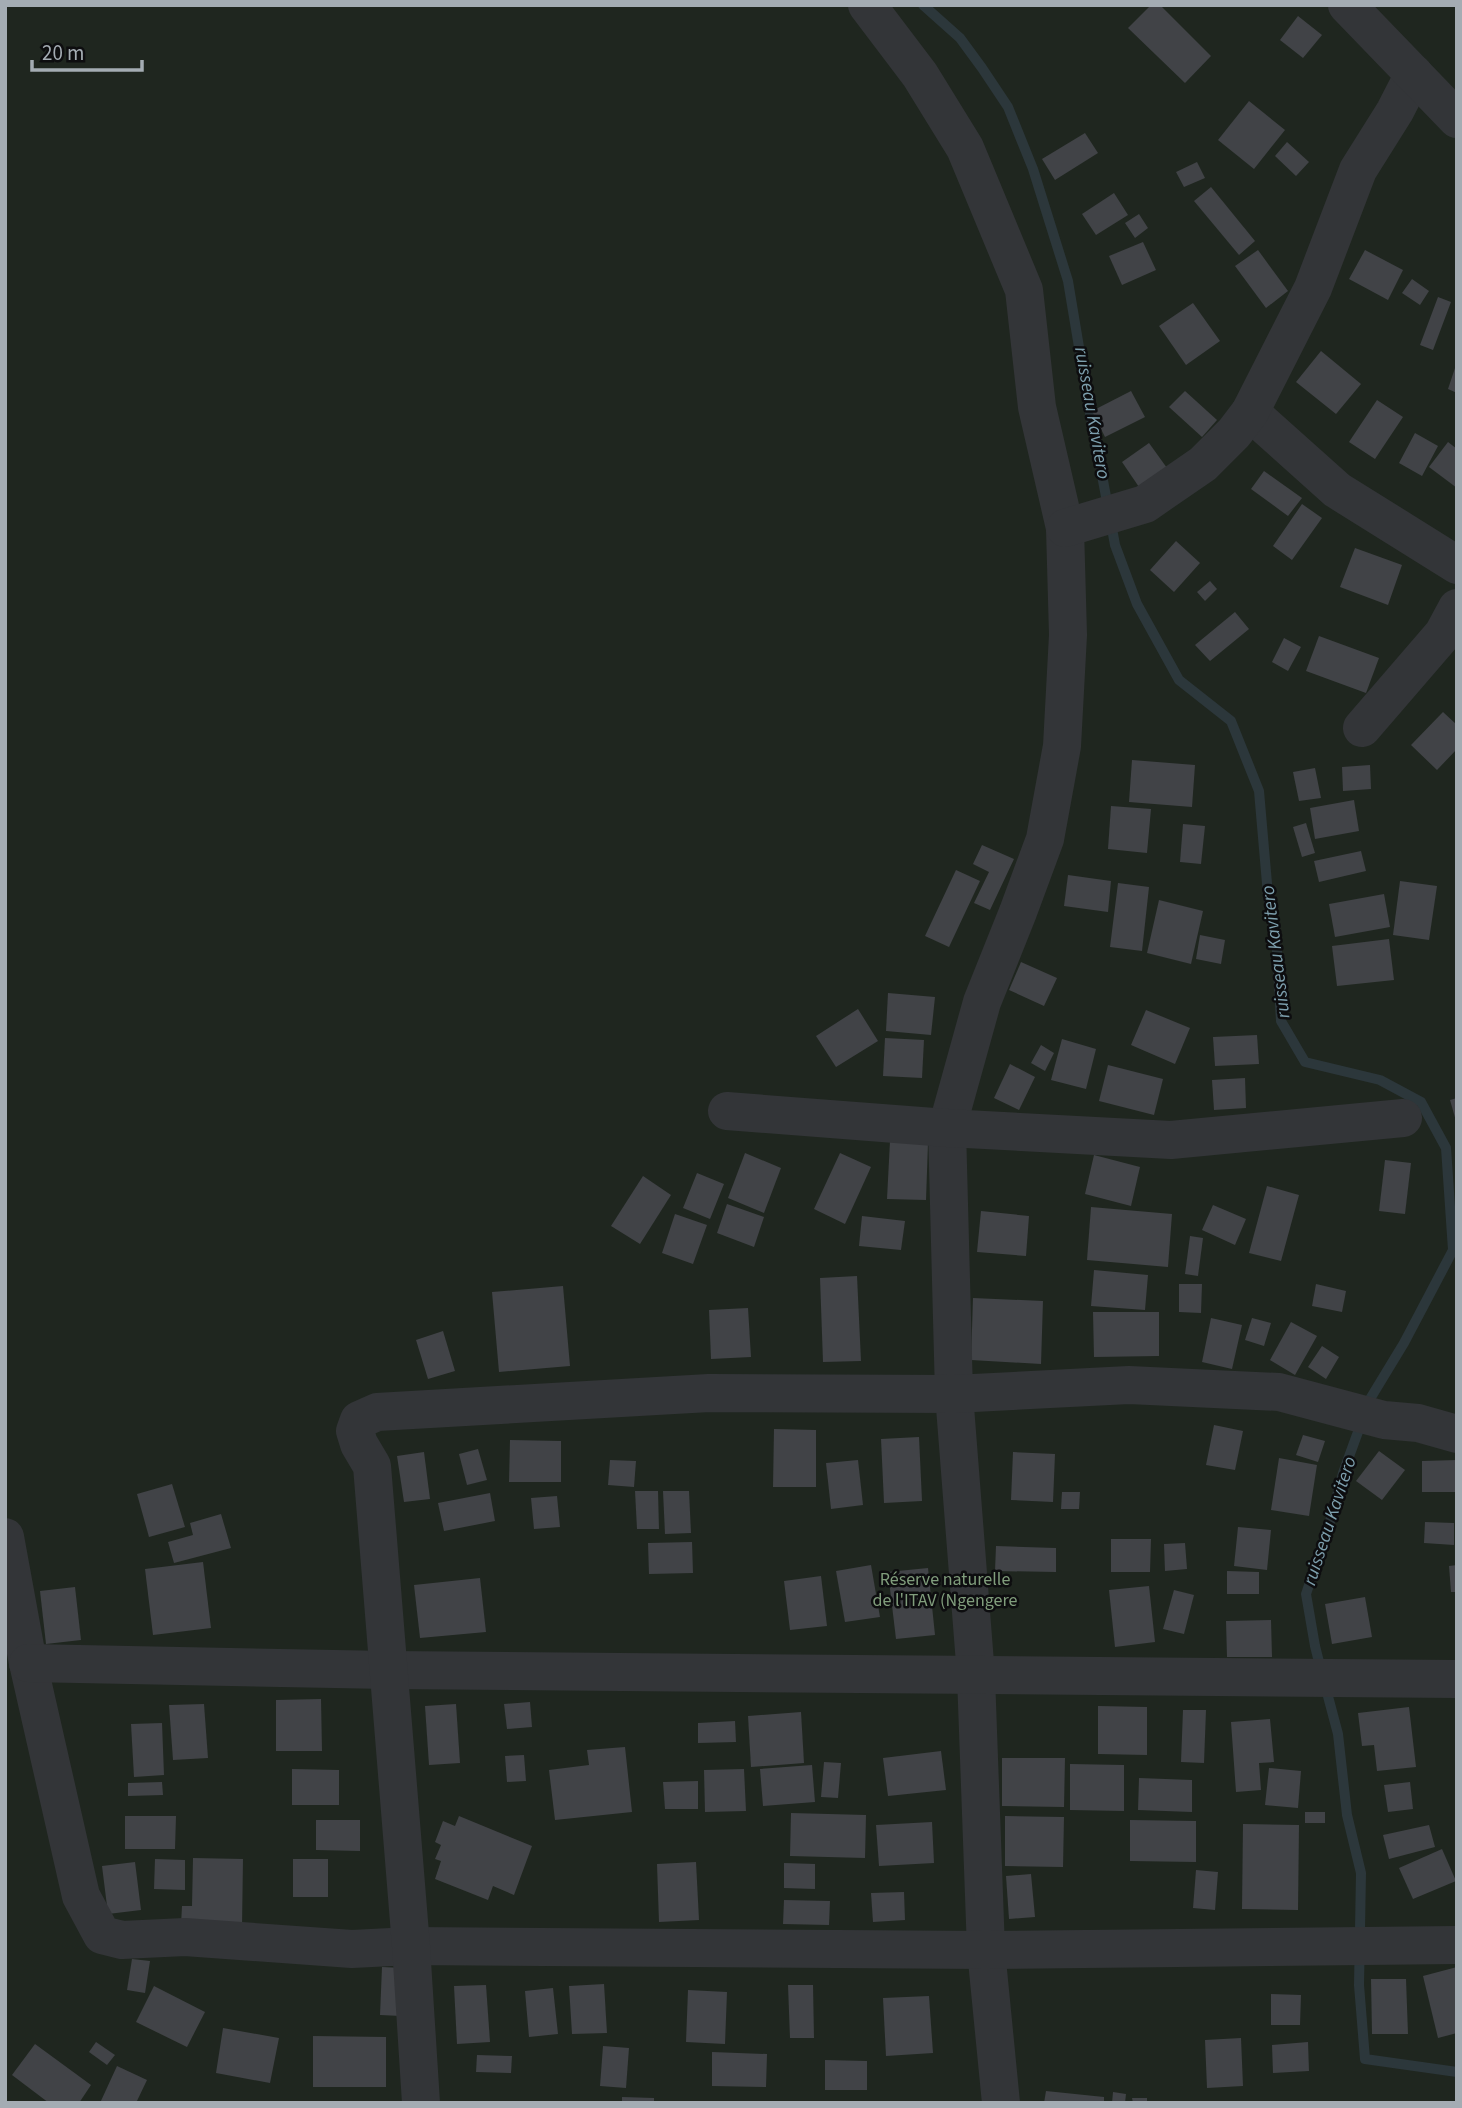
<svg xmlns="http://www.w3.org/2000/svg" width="1462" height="2108" font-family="'Source Sans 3',sans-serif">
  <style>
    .green { fill: #1f261f }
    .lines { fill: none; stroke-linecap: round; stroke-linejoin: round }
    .stream { stroke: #2c373b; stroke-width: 10 }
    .building { fill: #414347 }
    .minor { stroke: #333538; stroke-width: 38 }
    .tertiary { stroke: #333538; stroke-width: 38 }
    .labels { text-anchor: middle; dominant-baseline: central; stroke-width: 5; stroke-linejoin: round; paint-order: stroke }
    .park-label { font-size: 18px; fill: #809d7c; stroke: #0d0d0f }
    .water-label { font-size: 19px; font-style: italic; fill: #7d9fad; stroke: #0d0d0f }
  </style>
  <rect width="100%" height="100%" fill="#121214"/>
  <rect class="green" x="5" y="5" width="1452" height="2098"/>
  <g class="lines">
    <g class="stream">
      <polyline points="923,5 960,38 982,68 1008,107 1033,169 1068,281 1089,407 1108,507"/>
      <polyline points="1111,523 1115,545 1137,604 1179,680 1231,721 1259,791 1268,895 1277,951 1281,1021 1305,1062 1380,1080 1421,1102 1446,1148 1453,1250 1404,1343 1370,1399 1343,1473 1328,1529 1306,1594 1315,1646 1321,1670"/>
      <polyline points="1325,1685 1338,1734 1347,1815 1361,1873 1359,1985 1365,2059 1457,2072"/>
    </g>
  </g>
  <g class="building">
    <polygon points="1151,5 1160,5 1211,56 1185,83 1128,28"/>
    <polygon points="1298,16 1322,35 1303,58 1280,40"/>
    <polygon points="1249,101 1285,130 1254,169 1218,140"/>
    <polygon points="1085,133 1098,153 1055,180 1042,159"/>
    <polygon points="1287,142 1309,162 1296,176 1275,156"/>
    <polygon points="1197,162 1205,178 1184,187 1176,172"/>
    <polygon points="1211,187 1255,241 1239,255 1194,201"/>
    <polygon points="1114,193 1128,215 1096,235 1082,214"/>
    <polygon points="1139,214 1148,228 1135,238 1125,223"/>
    <polygon points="1143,242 1156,270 1122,285 1109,256"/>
    <polygon points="1258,250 1288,291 1266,308 1235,266"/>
    <polygon points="1365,250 1403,270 1388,300 1349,279"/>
    <polygon points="1412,279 1429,291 1420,305 1402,293"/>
    <polygon points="1438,297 1451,302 1433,350 1420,345"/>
    <polygon points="1193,303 1220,341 1186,365 1159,326"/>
    <polygon points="1321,351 1361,384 1336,414 1296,382"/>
    <polygon points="1456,365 1457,365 1457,393 1448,389"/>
    <polygon points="1131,391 1145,417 1105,437 1092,411"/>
    <polygon points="1185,391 1217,420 1202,437 1169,407"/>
    <polygon points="1377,400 1403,417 1375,459 1349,442"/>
    <polygon points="1415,433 1438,446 1422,476 1399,463"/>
    <polygon points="1448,442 1457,449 1457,488 1429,467"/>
    <polygon points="1149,443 1167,468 1139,487 1122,462"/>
    <polygon points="1264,471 1302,498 1288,516 1251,489"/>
    <polygon points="1302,504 1322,518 1292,560 1273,546"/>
    <polygon points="1176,541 1200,563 1174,592 1150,570"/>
    <polygon points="1355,548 1402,565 1388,605 1340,587"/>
    <polygon points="1210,581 1217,589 1205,601 1197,592"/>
    <polygon points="1235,612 1249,629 1210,661 1195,645"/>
    <polygon points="1319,636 1379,658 1366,693 1306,671"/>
    <polygon points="1284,638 1301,647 1288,671 1272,662"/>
    <polygon points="1443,712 1457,725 1457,749 1437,770 1411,745"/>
    <polygon points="1132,760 1195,765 1192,807 1129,802"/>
    <polygon points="1370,765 1371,789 1343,791 1342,767"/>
    <polygon points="1315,768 1321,798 1299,801 1293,772"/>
    <polygon points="1354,800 1359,831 1315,839 1310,808"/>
    <polygon points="1111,806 1151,809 1147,853 1108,849"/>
    <polygon points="1306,823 1315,853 1302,857 1293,827"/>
    <polygon points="1183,824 1205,826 1201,864 1180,862"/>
    <polygon points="982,845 1014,859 990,910 974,903 989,872 973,864"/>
    <polygon points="1361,851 1366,871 1319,882 1314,861"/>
    <polygon points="956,870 980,881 949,947 925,936"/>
    <polygon points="1068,875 1111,881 1108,912 1064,906"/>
    <polygon points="1400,881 1437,886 1429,940 1393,935"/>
    <polygon points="1118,883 1149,887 1142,951 1110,947"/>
    <polygon points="1384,894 1390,927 1335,937 1329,904"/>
    <polygon points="1159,900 1203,911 1191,964 1147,953"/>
    <polygon points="1200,935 1225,940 1221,964 1196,959"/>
    <polygon points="1389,939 1394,980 1337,986 1332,946"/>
    <polygon points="1021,962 1057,978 1044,1006 1009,990"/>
    <polygon points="888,993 935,997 931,1035 886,1031"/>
    <polygon points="858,1009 878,1041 836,1067 816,1036"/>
    <polygon points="1146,1010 1190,1028 1175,1064 1131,1045"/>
    <polygon points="1257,1035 1259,1064 1215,1066 1213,1037"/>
    <polygon points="885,1038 924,1040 922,1078 883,1076"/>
    <polygon points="1062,1039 1096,1049 1086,1089 1051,1080"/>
    <polygon points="1041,1045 1054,1053 1045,1071 1031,1063"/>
    <polygon points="1010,1064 1035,1077 1019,1110 994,1098"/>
    <polygon points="1108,1065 1163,1079 1154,1115 1099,1101"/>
    <polygon points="1245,1078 1246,1108 1214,1110 1212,1080"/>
    <polygon points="1457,1098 1457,1121 1456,1121 1450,1100"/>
    <polygon points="890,1141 928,1143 926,1200 887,1199"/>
    <polygon points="745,1153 781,1168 764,1213 728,1198"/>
    <polygon points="840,1153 871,1167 845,1224 814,1209"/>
    <polygon points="1094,1155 1140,1167 1131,1206 1085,1194"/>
    <polygon points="1385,1160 1411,1163 1405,1214 1379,1211"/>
    <polygon points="697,1173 724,1184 710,1219 683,1208"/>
    <polygon points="643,1176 671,1195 640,1244 611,1226"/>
    <polygon points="1267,1186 1299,1195 1281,1261 1249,1253"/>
    <polygon points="727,1204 764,1217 754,1247 717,1233"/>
    <polygon points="1213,1205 1246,1219 1235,1245 1202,1230"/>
    <polygon points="1091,1207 1172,1214 1168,1267 1087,1260"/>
    <polygon points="981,1211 1029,1216 1026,1256 977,1252"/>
    <polygon points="675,1214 707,1225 693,1264 662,1253"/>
    <polygon points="862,1216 905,1221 901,1250 859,1246"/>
    <polygon points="1190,1236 1203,1238 1198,1276 1185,1274"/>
    <polygon points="1094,1270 1148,1275 1145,1310 1091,1306"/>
    <polygon points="857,1276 861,1361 823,1362 820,1278"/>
    <polygon points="1179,1284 1202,1284 1201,1313 1179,1312"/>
    <polygon points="1316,1284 1346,1291 1342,1312 1312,1306"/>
    <polygon points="563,1286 570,1366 499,1372 492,1292"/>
    <polygon points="973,1298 1043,1301 1041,1364 971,1360"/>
    <polygon points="748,1308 751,1357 711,1359 709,1310"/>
    <polygon points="1093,1312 1159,1312 1159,1356 1094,1357"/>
    <polygon points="1211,1318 1242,1325 1232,1369 1202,1362"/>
    <polygon points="1252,1318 1271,1323 1264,1346 1245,1340"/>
    <polygon points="1291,1322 1317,1336 1295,1375 1270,1360"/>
    <polygon points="443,1331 455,1371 428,1379 416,1340"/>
    <polygon points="1322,1346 1339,1357 1326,1379 1308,1367"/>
    <polygon points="1214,1425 1243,1431 1235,1470 1206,1465"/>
    <polygon points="774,1429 816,1430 816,1487 773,1487"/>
    <polygon points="1303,1435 1325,1441 1318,1462 1296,1455"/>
    <polygon points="919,1437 922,1501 884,1503 881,1439"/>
    <polygon points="510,1440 561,1441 561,1482 509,1482"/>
    <polygon points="478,1449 487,1480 467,1485 459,1454"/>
    <polygon points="1379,1451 1405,1470 1382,1500 1356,1481"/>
    <polygon points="424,1452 430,1499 404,1502 397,1456"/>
    <polygon points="1013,1452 1055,1454 1053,1502 1011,1500"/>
    <polygon points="1279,1458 1317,1465 1309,1516 1271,1510"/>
    <polygon points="610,1460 636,1461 634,1487 608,1485"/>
    <polygon points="858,1460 863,1505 831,1509 826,1463"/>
    <polygon points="1457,1460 1457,1492 1422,1492 1422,1461"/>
    <polygon points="172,1484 185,1527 149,1537 137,1494"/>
    <polygon points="635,1491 658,1491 659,1529 637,1529"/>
    <polygon points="663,1491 689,1491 691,1533 665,1534"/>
    <polygon points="1062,1492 1080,1492 1079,1509 1061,1509"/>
    <polygon points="490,1493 495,1521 444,1531 438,1503"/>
    <polygon points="557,1496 560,1527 534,1529 531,1498"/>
    <polygon points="221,1514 231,1548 174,1563 168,1542 193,1535 190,1523"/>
    <polygon points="1425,1522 1454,1523 1454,1545 1424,1543"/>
    <polygon points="1238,1527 1271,1530 1267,1570 1234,1566"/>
    <polygon points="1111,1539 1151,1539 1150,1572 1111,1572"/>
    <polygon points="692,1542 693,1573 649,1574 648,1543"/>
    <polygon points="1185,1543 1187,1569 1165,1571 1164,1544"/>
    <polygon points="996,1546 1056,1548 1056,1572 995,1571"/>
    <polygon points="203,1562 211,1628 153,1635 145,1569"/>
    <polygon points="871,1565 880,1617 845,1622 836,1571"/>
    <polygon points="1457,1565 1457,1592 1451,1592 1449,1566"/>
    <polygon points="928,1568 935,1635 896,1639 888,1572"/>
    <polygon points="1227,1571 1259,1572 1259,1594 1227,1594"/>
    <polygon points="821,1576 827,1626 790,1630 784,1581"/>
    <polygon points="480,1578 486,1632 420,1638 414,1585"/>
    <polygon points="1149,1586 1155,1642 1115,1647 1109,1590"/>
    <polygon points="75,1587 81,1640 46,1644 40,1591"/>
    <polygon points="1174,1590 1194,1595 1184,1634 1163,1629"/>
    <polygon points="1365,1597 1372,1637 1332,1644 1325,1604"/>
    <polygon points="1271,1620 1272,1657 1227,1657 1226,1621"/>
    <polygon points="321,1699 322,1751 276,1751 276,1700"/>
    <polygon points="530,1702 532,1727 507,1729 504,1704"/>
    <polygon points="204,1704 208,1758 173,1760 169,1705"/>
    <polygon points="456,1704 460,1763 429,1765 425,1706"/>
    <polygon points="1098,1706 1147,1707 1147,1755 1098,1754"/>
    <polygon points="1409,1707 1416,1767 1377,1771 1374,1745 1362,1746 1358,1713"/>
    <polygon points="1183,1710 1206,1710 1204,1763 1181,1762"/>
    <polygon points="801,1712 804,1763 751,1767 748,1716"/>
    <polygon points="1270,1719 1274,1762 1259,1763 1261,1790 1236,1792 1231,1722"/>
    <polygon points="735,1721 736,1742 698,1743 698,1723"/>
    <polygon points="162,1723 164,1775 134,1777 131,1724"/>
    <polygon points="625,1747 632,1812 555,1820 549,1770 589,1765 587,1750"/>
    <polygon points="941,1751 946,1790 888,1796 883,1758"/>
    <polygon points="524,1755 526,1781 507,1782 505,1756"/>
    <polygon points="1002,1758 1065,1758 1064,1807 1002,1806"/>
    <polygon points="824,1762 841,1763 838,1798 821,1797"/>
    <polygon points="1070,1764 1124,1765 1124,1811 1070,1810"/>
    <polygon points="812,1765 815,1802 763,1806 760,1769"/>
    <polygon points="1269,1768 1301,1771 1298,1808 1265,1805"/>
    <polygon points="292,1769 339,1770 339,1805 292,1805"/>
    <polygon points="744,1769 746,1811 705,1812 704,1770"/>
    <polygon points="1139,1778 1192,1780 1192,1812 1138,1810"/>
    <polygon points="698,1781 698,1809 665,1809 663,1782"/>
    <polygon points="162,1782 163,1795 128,1796 128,1783"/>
    <polygon points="1410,1782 1413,1809 1388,1812 1384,1785"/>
    <rect x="1305" y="1812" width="20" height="11"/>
    <polygon points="791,1813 866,1815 865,1858 790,1856"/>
    <polygon points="125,1816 176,1816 175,1849 125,1849"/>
    <polygon points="459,1816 532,1846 514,1895 493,1886 488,1900 435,1879 441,1861 435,1859 441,1845 435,1842 443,1821 455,1826"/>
    <polygon points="1005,1816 1064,1817 1063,1867 1005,1866"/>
    <polygon points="316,1820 360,1820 360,1851 316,1850"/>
    <polygon points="1130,1820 1196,1821 1196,1862 1130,1861"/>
    <polygon points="932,1822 934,1863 879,1866 876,1825"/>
    <polygon points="1243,1824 1299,1825 1298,1910 1242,1909"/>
    <polygon points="1429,1825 1435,1847 1389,1859 1383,1835"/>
    <polygon points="1442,1849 1456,1881 1413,1899 1399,1868"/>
    <polygon points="193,1858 243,1859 242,1927 181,1925 182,1906 192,1906"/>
    <polygon points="155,1859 185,1860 185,1890 154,1889"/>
    <rect x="293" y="1859" width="35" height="38"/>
    <polygon points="135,1862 141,1910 108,1914 102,1866"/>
    <polygon points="696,1862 699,1920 659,1922 657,1864"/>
    <polygon points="784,1863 815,1864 815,1889 784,1888"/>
    <polygon points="1196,1870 1218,1872 1215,1910 1193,1908"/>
    <polygon points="1031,1874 1035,1917 1009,1919 1006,1876"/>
    <polygon points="904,1892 905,1920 873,1922 871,1893"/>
    <polygon points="784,1900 830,1901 829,1925 783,1924"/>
    <polygon points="132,1959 150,1961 145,1993 127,1990"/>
    <polygon points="382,1967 403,1968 401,2016 380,2015"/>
    <polygon points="1457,1967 1457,2033 1438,2038 1423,1976"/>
    <polygon points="1371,1979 1406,1979 1408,2034 1372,2034"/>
    <polygon points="604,1984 607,2033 572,2034 569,1986"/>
    <polygon points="486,1985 490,2042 457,2044 454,1986"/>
    <polygon points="788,1985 813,1985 814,2038 790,2038"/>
    <polygon points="154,1986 205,2012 187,2047 136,2022"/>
    <polygon points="553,1988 558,2034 529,2037 525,1991"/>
    <polygon points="688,1990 727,1992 725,2044 686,2042"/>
    <polygon points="1271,1994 1301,1995 1300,2025 1271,2025"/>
    <polygon points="929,1996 933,2053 886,2056 883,1998"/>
    <polygon points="223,2028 279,2038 270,2083 216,2073"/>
    <polygon points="313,2036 386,2037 386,2087 313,2087"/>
    <polygon points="1241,2038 1243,2086 1207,2088 1205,2040"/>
    <polygon points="96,2042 115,2055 107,2065 89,2052"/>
    <polygon points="1308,2042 1309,2071 1273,2073 1272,2045"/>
    <polygon points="35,2044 91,2085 79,2103 49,2103 12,2075"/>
    <polygon points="603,2046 629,2048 626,2088 600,2086"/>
    <polygon points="712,2052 767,2054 766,2087 712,2086"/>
    <polygon points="477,2055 512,2056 511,2073 476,2072"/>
    <polygon points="825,2060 867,2061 867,2090 825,2090"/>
    <polygon points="117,2066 147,2080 136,2103 100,2103"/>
    <polygon points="1046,2091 1104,2097 1104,2103 1044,2103"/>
    <polygon points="1113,2092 1126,2094 1125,2103 1112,2103"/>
    <polygon points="622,2097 654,2098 654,2103 622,2103"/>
    <polygon points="1132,2098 1147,2098 1147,2103 1133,2103"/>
  </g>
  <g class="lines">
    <g class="minor">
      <polyline points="867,5 920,75 965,148 1024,290 1037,407 1065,528 1068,635 1062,746 1045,839 1018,912 982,1002 947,1128 954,1394 976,1676 986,1950 1001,2103"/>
      <polyline points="1250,412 1337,490 1457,565"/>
      <polyline points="1065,528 1145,504 1203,464 1234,433 1250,412 1313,288 1358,170 1395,111 1414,74"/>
      <polyline points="1362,728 1443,634 1457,608"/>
      <polyline points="727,1111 947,1128 1171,1140 1403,1118"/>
      <polyline points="5,1537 28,1663 81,1896 102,1935 122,1940 185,1937 352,1949 411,1946 986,1950 1457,1945"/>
      <polyline points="28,1663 388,1670 1457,1679"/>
      <polyline points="421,2103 411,1946 372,1466 359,1444 355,1431 359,1420 377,1412 709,1393 954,1394 1129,1385 1279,1392 1384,1420 1418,1423 1457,1434"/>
    </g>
    <polyline class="tertiary" points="1347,5 1457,119"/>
  </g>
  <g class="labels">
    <g class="park-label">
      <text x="945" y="1579">Réserve naturelle<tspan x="945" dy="21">de l'ITAV (Ngengere</tspan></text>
    </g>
    <g class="water-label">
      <text transform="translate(1092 413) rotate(80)">ruisseau Kavitero</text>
      <text transform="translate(1276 952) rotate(-97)">ruisseau Kavitero</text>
      <text transform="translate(1330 1521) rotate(-72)">ruisseau Kavitero</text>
    </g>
  </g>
  <rect width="1462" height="2108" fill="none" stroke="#a4acb3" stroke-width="14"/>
  <path d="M32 60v10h110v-10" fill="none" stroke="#a4acb3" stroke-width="3.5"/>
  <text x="42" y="60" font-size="21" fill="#a4acb3" stroke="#0d0d0f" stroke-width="5" paint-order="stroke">20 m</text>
</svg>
